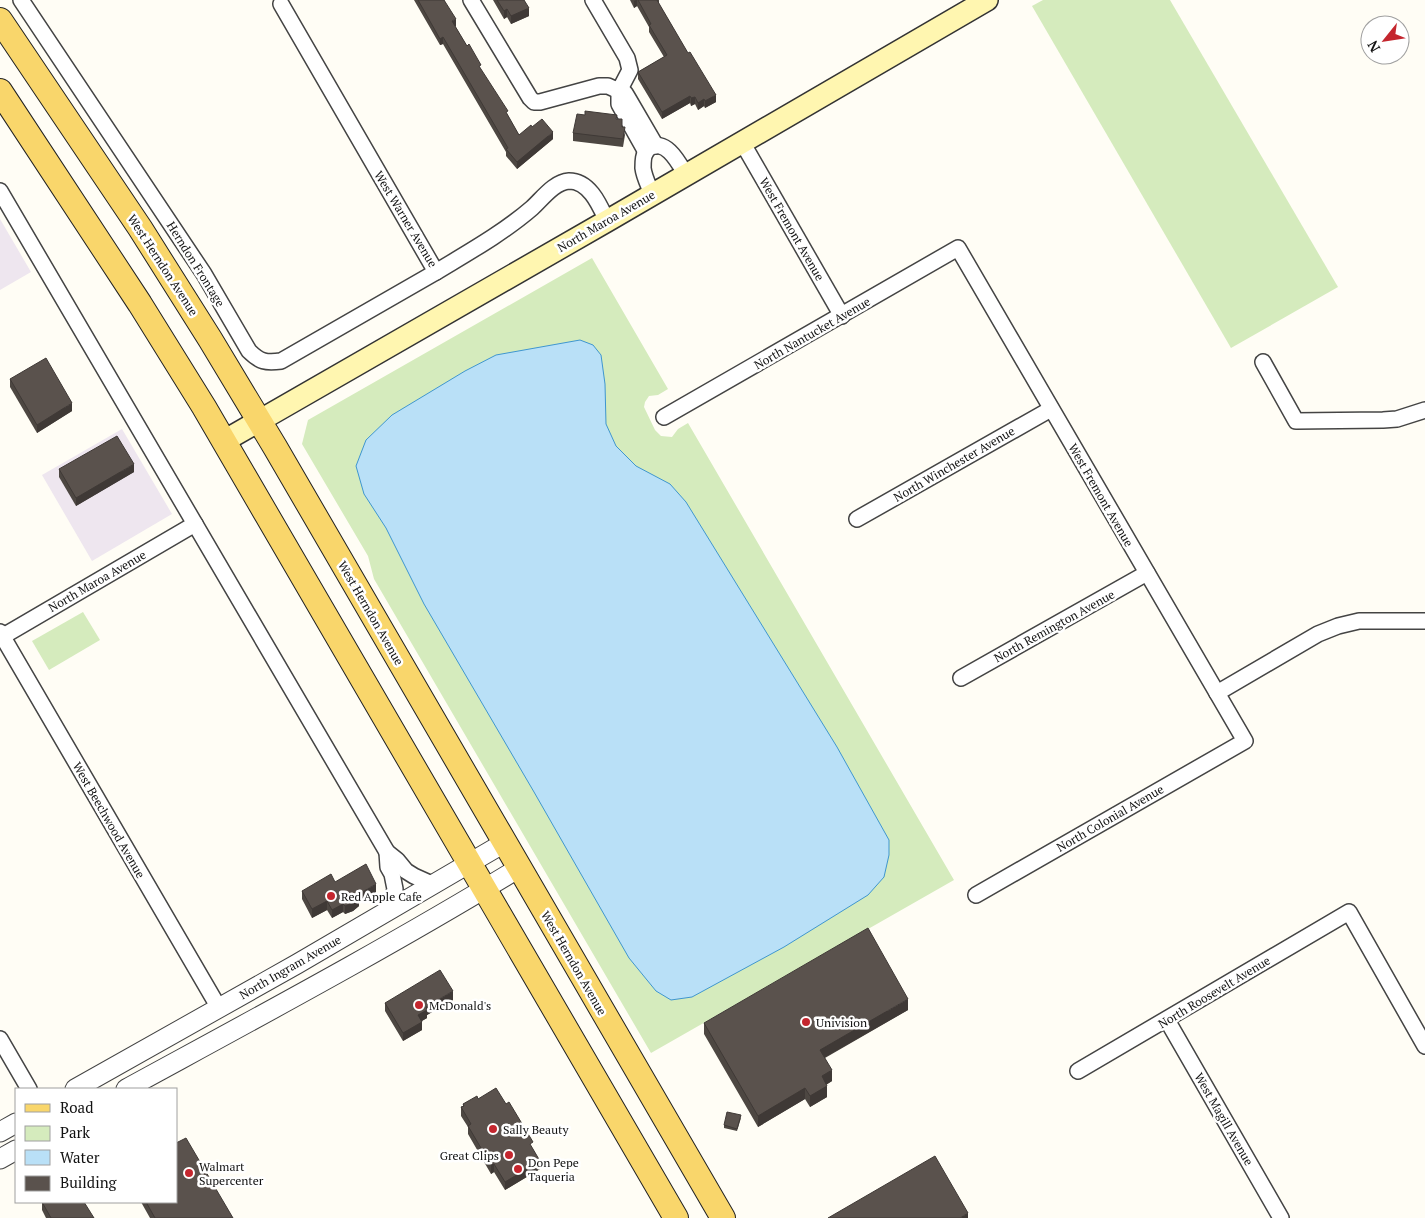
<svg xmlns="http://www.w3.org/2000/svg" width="1425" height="1218" font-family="'PT Serif',serif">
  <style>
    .industrial { fill: #eee6ef }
    .green { fill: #d5ebbd }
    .water { fill: #b9e0f7; stroke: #3f96cf }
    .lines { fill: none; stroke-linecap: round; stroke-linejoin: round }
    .minor-casing { stroke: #444; stroke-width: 18 }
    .tertiary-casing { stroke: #444; stroke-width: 21 }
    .secondary-casing { stroke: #333; stroke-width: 24 }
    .primary-casing { stroke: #222; stroke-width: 26 }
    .minor { stroke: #fff; stroke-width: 15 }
    .tertiary { stroke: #fff; stroke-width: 19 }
    .secondary { stroke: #fff6b0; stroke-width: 21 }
    .primary { stroke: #f9d66b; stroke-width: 24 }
    .wall { fill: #4d4742 }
    .shaded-wall { fill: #3f3936 }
    .building { fill: #5a524d; stroke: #3f3936 }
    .poi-dot { fill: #c4262e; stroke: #fff; stroke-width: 2 }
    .labels { text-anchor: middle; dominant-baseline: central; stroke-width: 5; stroke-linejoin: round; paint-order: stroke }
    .street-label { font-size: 12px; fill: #111; stroke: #fff }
    .poi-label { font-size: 12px; fill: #111; stroke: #fff; text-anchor: start }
  </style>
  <rect width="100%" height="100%" fill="#fffdf5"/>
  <g class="industrial">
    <polygon points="0,219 31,272 0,290"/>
    <polygon points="122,429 172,514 92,561 42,475"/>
  </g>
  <g class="green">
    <polygon points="1043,0 1170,0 1338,287 1231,348 1032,6"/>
    <polygon points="592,258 668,389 658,395 649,396 645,402 644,407 655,430 661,436 672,437 678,429 688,423 954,880 651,1053 374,579 368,556 302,444 308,420"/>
    <polygon points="83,612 100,640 49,670 32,641"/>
  </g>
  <polygon class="water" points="580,340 593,345 601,355 605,384 606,424 616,446 636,466 670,484 686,502 837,747 889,840 889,855 884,877 868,895 784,947 692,997 671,1000 656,991 629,958 534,792 424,604 386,528 364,494 356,466 366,440 392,415 465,371 496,355"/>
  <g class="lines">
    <g class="minor-casing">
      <g id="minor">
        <path d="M21,0L204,274L249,351C260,362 266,363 281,361L436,272"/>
        <polyline points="471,0 530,98 534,102 540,102 599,86 608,86 619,91 630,70 627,58 593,0"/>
        <path d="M281,4L436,272C469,252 503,233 532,208C542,199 554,182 569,181C590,181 600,206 607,221"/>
        <polyline points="742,142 842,316"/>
        <polyline points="646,152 619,104 619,91 625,93 628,98 656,146"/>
        <polyline points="0,191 387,852 397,860 406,871 414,876 434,885"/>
        <path d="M652,194C649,186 644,177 643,168C643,162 643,153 648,149C665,136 679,163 686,175"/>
        <polyline points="1263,362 1296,421 1383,420 1397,419 1425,410"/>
        <polyline points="664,417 958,248 1245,741 976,895"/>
        <polyline points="857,519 1051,409"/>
        <polyline points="0,632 219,1008"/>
        <polyline points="0,638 195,524"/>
        <polyline points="961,678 1147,573"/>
        <polyline points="1217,693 1318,634 1338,626 1359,621 1425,621"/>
        <polyline points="387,852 388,867 392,874 395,889 390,910"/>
        <polyline points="1167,1020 1281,1218"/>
        <polyline points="0,1039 29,1089"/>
        <polyline points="1078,1071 1349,912 1425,1046"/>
      </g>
    </g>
    <g class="tertiary-casing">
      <g id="tertiary">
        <polyline points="75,1089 297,964 504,843"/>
        <path d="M126,1089C258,1017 391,946 519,868"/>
        <polyline points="0,1132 16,1123"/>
        <polyline points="0,1159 16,1150"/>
      </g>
    </g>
    <g class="secondary-casing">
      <polyline id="secondary" points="224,441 607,221 987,0"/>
    </g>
    <g class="primary-casing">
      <g id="primary">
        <polyline points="0,20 140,228 210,339 275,447 723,1218"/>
        <polyline points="0,91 140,304 204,407 676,1218"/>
      </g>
    </g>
    <use href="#minor" class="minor"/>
    <use href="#tertiary" class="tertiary"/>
    <use href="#secondary" class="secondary"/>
    <use href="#primary" class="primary"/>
  </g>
  <g class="wall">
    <polygon points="414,0 444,0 455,26 519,135 532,127 553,139 517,169 506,156 506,152 443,44 440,45"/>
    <polygon points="493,0 524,0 529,16 511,24 507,17 504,19"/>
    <polygon points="630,0 659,0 659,4 716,102 705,108 704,106 698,110 695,104 691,106 690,103 662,119 638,79 638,72 664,57 649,32 649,27 637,6 634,8"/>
    <polygon points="617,119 622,127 625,135 623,147 573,141 573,133"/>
    <polygon points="10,379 72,411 37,433 10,387"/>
    <polygon points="59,469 134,472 76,506 59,477"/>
    <polygon points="335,882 376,892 359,902 359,906 353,911 345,914 343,912 332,918 327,910 312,918 302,899 302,891"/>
    <polygon points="453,1000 427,1015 427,1018 422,1021 422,1030 403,1041 385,1011 385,1003"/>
    <polygon points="908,1010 825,1058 832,1081 826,1085 827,1097 810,1107 805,1099 758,1127 704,1034 704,1023"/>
    <polygon points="478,1099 533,1149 540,1169 505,1190 494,1172 491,1174 468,1134 468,1127 461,1116 461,1107 463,1106 463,1104"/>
    <polygon points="741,1118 737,1131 724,1128 724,1125"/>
    <polygon points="42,1202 94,1218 46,1218 42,1210"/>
    <polygon points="141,1202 176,1202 233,1218 150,1218"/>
  </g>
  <g class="shaded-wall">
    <polygon points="636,0 637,0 637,6 634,8 634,1"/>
    <polygon points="529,8 529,16 511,24 511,16"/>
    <polygon points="507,9 507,17 504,19 504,11"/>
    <polygon points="456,19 456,26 452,28 452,21"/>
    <polygon points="443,37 443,44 440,45 440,39"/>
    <polygon points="716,95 716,102 705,108 705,101"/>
    <polygon points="690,96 690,103 662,119 662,112"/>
    <polygon points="695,97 695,104 691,106 691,98"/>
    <polygon points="704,99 704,106 698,110 698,103"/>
    <polygon points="553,132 553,139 517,169 517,162"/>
    <polygon points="72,403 72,411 37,433 37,425"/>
    <polygon points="134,464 134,472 76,506 76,498"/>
    <polygon points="376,884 376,892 359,902 359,906 353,911 345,914 345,906 359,894"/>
    <polygon points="327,901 327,910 312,918 312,909"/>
    <polygon points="343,904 343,912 332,918 332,910"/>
    <polygon points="453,991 453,1000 427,1015 427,1018 418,1023 418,1015 426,1007"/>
    <polygon points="908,999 908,1010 820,1060 820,1050"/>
    <polygon points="422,1022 422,1030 403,1041 403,1033"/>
    <polygon points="832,1070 832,1081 822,1087 822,1076"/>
    <polygon points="827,1086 827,1097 810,1107 810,1096"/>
    <polygon points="805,1088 805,1099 758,1127 758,1116"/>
    <polygon points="540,1161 540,1169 505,1190 505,1182"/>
    <polygon points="494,1164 494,1172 491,1174 491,1165"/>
    <polygon points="968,1213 968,1218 960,1218"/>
  </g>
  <g class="building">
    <polygon points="418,0 444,0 456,19 452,21 467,46 469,44 481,65 479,66 508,111 506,112 519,135 531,125 532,127 542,119 553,132 517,162 506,149 508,148 443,37 440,39"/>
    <polygon points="497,0 524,0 529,8 511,16 507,9 504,11"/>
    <polygon points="638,0 657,0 688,53 690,52 716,95 705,101 704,99 698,103 695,97 691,98 690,96 662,112 638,72 667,55 649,25 651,24"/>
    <polygon points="585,111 617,115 616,119 622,119 622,127 625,127 623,139 573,133 577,114 585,115"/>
    <polygon points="46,358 72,403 37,425 10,379"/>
    <polygon points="117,436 134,464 76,498 59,469"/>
    <polygon points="366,864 376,884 359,894 357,895 359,898 353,903 345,906 343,904 332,910 327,901 312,909 302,891 331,874 335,882"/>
    <polygon points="868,928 908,999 820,1050 832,1070 822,1076 827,1086 810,1096 805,1088 758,1116 704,1023"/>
    <polygon points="440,970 453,991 426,1007 427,1010 418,1015 422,1022 403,1033 385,1003"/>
    <polygon points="496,1088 506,1104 509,1102 533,1142 530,1144 540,1161 505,1182 494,1164 491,1165 468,1126 471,1124 461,1107 464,1106 463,1104 477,1096 478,1099"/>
    <polygon points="727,1112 741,1115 737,1129 724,1125"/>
    <polygon points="186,1138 233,1218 155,1218 146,1202 176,1202 176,1143"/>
    <polygon points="935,1156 968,1213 960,1218 828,1218"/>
    <polygon points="42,1202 84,1202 94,1218 51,1218"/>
  </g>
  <g class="poi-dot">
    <circle cx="331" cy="896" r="5"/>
    <circle cx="419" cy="1005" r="5"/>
    <circle cx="806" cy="1022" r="5"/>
    <circle cx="493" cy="1129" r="5"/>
    <circle cx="509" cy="1155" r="5"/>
    <circle cx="518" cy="1169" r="5"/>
    <circle cx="189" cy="1173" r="5"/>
  </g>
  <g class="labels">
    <g class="street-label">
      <text transform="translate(406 219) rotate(59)">West Warner Avenue</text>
      <text transform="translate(606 221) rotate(-30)">North Maroa Avenue</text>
      <text transform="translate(792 229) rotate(60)">West Fremont Avenue</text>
      <text transform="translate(196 264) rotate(58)">Herndon Frontage</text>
      <text transform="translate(163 265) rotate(57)">West Herndon Avenue</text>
      <text transform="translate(812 333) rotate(-30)">North Nantucket Avenue</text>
      <text transform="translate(954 464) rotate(-30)">North Winchester Avenue</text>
      <text transform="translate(1101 495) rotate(60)">West Fremont Avenue</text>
      <text transform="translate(97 581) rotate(-30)">North Maroa Avenue</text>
      <text transform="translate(371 613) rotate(60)">West Herndon Avenue</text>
      <text transform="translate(1054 626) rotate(-29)">North Remington Avenue</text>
      <text transform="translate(1110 818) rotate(-30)">North Colonial Avenue</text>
      <text transform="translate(109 820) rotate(60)">West Beechwood Avenue</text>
      <text transform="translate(574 963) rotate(60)">West Herndon Avenue</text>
      <text transform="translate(290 967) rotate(-30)">North Ingram Avenue</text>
      <text transform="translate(1214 992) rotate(-31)">North Roosevelt Avenue</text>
      <text transform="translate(1224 1119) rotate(60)">West Magill Avenue</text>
    </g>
    <g class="poi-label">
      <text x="341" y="896">Red Apple Cafe</text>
      <text x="429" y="1005">McDonald's</text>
      <text x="816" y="1022">Univision</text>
      <text x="503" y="1129">Sally Beauty</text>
      <text x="499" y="1155" text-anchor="end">Great Clips</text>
      <text x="528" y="1162">Don Pepe<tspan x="528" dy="14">Taqueria</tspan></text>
      <text x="199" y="1166">Walmart<tspan x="199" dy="14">Supercenter</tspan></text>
    </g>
  </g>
  <rect x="15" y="1088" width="162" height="115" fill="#ffffff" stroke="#a0a0a0"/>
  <rect x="25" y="1104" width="25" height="8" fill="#f9d66b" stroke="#a0a0a0"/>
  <text x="60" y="1113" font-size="15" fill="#111111">Road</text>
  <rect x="25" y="1126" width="25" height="15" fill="#d5ebbd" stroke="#a0a0a0"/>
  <text x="60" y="1138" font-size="15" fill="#111111">Park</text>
  <rect x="25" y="1150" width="25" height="15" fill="#b9e0f7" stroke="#a0a0a0"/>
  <text x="60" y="1163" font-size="15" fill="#111111">Water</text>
  <rect x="25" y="1176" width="25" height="15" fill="#5a524d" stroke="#a0a0a0"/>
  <text x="60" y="1188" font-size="15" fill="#111111">Building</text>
  <g transform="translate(1385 40) rotate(240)"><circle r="24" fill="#ffffff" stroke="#a0a0a0"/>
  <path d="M0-4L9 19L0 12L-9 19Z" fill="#c4262e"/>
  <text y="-8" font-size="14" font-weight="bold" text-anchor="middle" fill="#111111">N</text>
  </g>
</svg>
